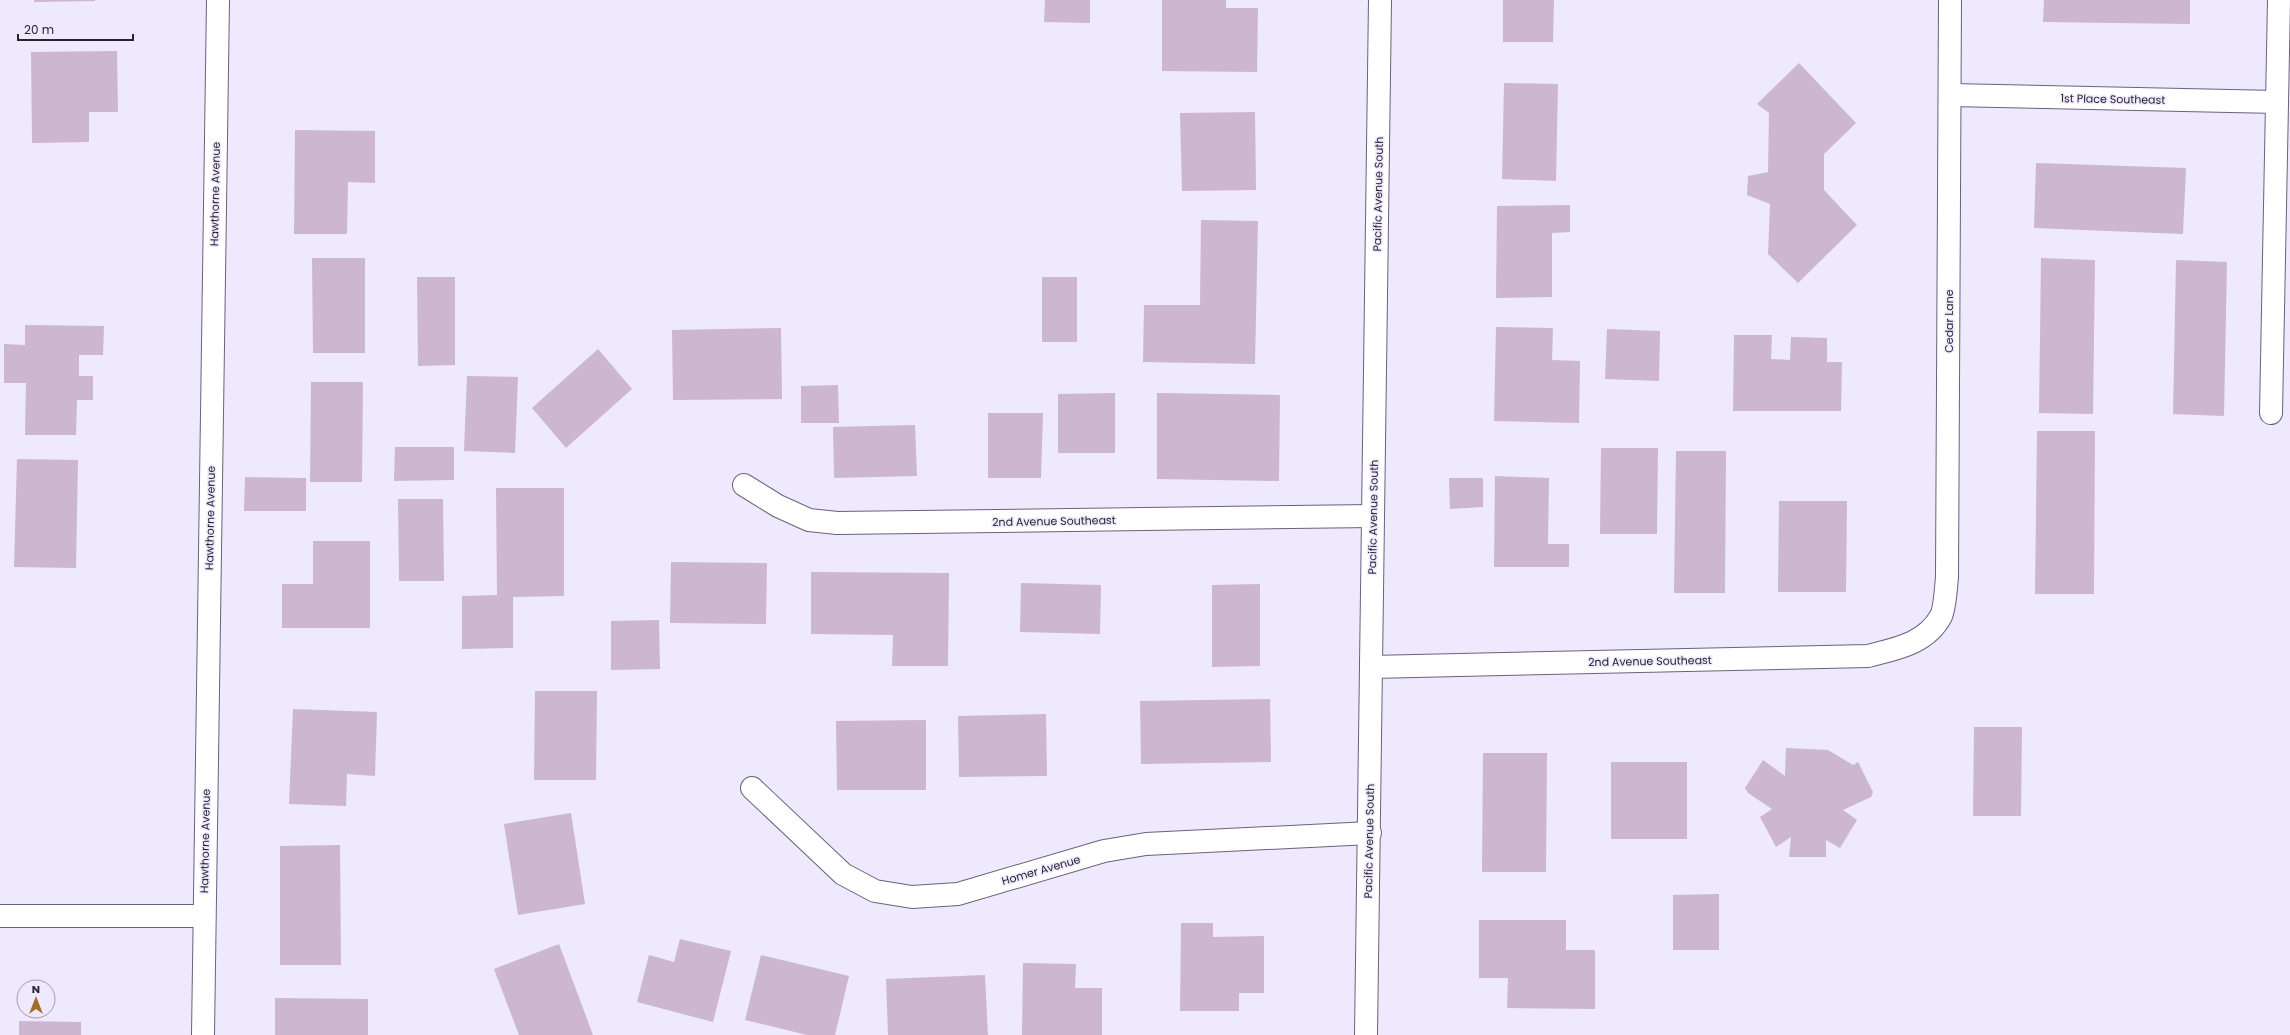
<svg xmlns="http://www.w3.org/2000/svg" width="2290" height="1035" font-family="Poppins,sans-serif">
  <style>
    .building { fill: #cdb6cf }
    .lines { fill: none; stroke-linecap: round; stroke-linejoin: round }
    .minor-casing { stroke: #69627d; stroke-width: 24 }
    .minor { stroke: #fff; stroke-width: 22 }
    .labels { text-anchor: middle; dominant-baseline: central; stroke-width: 3; stroke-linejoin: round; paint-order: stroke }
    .street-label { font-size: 11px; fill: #282530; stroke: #eee9fd }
  </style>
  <rect width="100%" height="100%" fill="#eee9fd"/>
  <g class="building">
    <polygon points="34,0 95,0 95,1 34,2"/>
    <polygon points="1045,0 1090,0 1090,23 1044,22"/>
    <polygon points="1162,0 1226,0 1226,8 1258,8 1257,72 1162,71"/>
    <polygon points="1503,0 1554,0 1553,42 1503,42"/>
    <polygon points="2044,0 2190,0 2190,24 2043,22"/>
    <polygon points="117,51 118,112 89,112 89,142 32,143 31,52"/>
    <polygon points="1799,63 1856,123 1824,154 1824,190 1857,225 1798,283 1768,254 1770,204 1747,195 1748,176 1768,172 1769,113 1757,104"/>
    <polygon points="1504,83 1558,84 1556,181 1502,179"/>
    <polygon points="1255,112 1256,190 1182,191 1180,113"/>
    <polygon points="295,130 375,131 375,183 348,182 347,234 294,234"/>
    <polygon points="2036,163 2186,168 2183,234 2034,228"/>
    <polygon points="1570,205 1570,232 1552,233 1552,297 1496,298 1497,206"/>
    <polygon points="1201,220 1258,221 1255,364 1143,362 1144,305 1200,305"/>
    <polygon points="312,258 365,258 365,353 313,353"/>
    <polygon points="2041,258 2095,260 2093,414 2039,413"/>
    <polygon points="2176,260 2227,262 2224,416 2173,414"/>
    <polygon points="417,277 455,277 455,365 418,366"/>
    <rect x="1042" y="277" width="35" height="65"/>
    <polygon points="25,325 104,326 103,355 79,355 79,376 93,376 93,400 77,400 76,435 25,435 26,383 4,383 4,344 25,345"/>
    <polygon points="1496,327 1553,328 1552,360 1580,361 1579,423 1494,421"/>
    <polygon points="781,328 782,399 673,400 672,330"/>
    <polygon points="1607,329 1660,331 1659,381 1605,379"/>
    <polygon points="1734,335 1772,335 1771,359 1790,360 1791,337 1827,338 1827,362 1842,362 1841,411 1733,411"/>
    <polygon points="598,349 632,389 566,448 532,408"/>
    <polygon points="467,376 518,377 515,453 464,451"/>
    <polygon points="311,382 363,382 362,482 310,482"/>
    <polygon points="838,385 839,423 801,423 801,386"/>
    <polygon points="1115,393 1115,453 1058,453 1058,394"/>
    <polygon points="1157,393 1280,395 1279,481 1157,479"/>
    <polygon points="988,413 1043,413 1041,478 988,478"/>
    <polygon points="915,425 917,476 834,478 833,427"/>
    <polygon points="2037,431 2095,431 2094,594 2035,594"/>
    <polygon points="395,447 454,447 454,480 394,481"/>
    <polygon points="1601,448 1658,448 1657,534 1600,534"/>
    <polygon points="1676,451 1726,451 1725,593 1674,593"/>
    <polygon points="17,459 78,460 76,568 14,567"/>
    <polygon points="1495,476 1549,478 1548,544 1569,544 1569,567 1494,567"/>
    <polygon points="245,477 306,478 306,511 244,511"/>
    <polygon points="1449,478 1483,478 1483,507 1450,509"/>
    <polygon points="496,488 564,488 564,596 513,597 513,648 462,649 462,596 497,595"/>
    <polygon points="398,499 443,499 444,581 399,581"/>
    <polygon points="1779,501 1847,501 1846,592 1778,592"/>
    <polygon points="313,541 370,541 370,628 282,628 282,584 313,584"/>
    <polygon points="671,562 767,563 766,624 670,623"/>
    <polygon points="811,572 949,573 948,666 892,666 893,635 811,634"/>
    <polygon points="1021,583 1101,585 1100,634 1020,632"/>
    <polygon points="1260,584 1260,666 1212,667 1212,585"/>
    <polygon points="659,620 660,669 611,670 611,621"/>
    <polygon points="535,691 597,691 596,780 534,780"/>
    <polygon points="1270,699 1271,762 1141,764 1140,701"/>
    <polygon points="293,709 377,712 375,776 347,774 346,806 289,804"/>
    <polygon points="1046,714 1047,776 959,777 958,716"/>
    <polygon points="926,720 926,790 837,790 836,721"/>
    <polygon points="1974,727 2022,727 2021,816 1973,816"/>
    <polygon points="1786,748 1828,750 1853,765 1858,762 1873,792 1871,797 1843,810 1857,820 1840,848 1826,840 1826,857 1789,857 1791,837 1776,847 1760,817 1772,809 1748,793 1745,788 1763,760 1785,776"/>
    <polygon points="1483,753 1547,753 1546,872 1482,872"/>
    <rect x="1611" y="762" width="76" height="77"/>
    <polygon points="571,813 585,904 518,915 504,824"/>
    <polygon points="340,845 341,965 280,965 280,846"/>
    <polygon points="1719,894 1719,950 1673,950 1673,895"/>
    <polygon points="1479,920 1566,920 1566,950 1595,950 1595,1009 1507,1008 1508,978 1479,978"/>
    <polygon points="1181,923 1213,923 1213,937 1264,936 1264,993 1239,993 1239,1011 1180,1011"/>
    <polygon points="680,939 731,951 713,1022 637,1002 649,955 674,962"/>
    <polygon points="559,944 593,1035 519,1035 494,969"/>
    <polygon points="761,955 849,976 835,1035 807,1035 745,1020"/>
    <polygon points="1023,963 1076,964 1075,988 1102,988 1102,1035 1022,1035"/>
    <polygon points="985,975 988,1035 888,1035 886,979"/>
    <polygon points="275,998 368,999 368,1035 275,1035"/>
    <polygon points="19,1021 81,1022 81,1035 19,1035"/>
  </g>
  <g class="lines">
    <g class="minor-casing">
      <g id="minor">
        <polyline points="1950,95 2277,102"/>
        <polyline points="2271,413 2279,0"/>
        <polyline points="744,485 778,506 809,520 837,523 1373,516"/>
        <path d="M1371,667L1868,656C1895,649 1926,644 1941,616C1945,608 1946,587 1947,577L1950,0"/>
        <polyline points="752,788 843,874 875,891 912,897 958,894 1104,851 1146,844 1370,833"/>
        <polyline points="0,916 204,916"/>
        <polyline points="203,1035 218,0"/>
        <polyline points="1366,1035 1380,0"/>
      </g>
    </g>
    <use href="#minor" class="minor"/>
  </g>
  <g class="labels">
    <g class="street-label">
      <text transform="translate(2113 99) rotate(1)">1st Place Southeast</text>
      <text transform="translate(215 194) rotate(-89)">Hawthorne Avenue</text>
      <text transform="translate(1378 194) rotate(-89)">Pacific Avenue South</text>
      <text transform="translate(1949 321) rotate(-90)">Cedar Lane</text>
      <text transform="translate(1373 517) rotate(-89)">Pacific Avenue South</text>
      <text transform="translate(210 518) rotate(-89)">Hawthorne Avenue</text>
      <text transform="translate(1054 521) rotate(-1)">2nd Avenue Southeast</text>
      <text transform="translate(1650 661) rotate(-1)">2nd Avenue Southeast</text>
      <text transform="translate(205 841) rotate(-89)">Hawthorne Avenue</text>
      <text transform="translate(1369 841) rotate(-89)">Pacific Avenue South</text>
      <text transform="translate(1041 870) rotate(-16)">Homer Avenue</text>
    </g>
  </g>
  <g transform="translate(36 999)"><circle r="19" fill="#eee9fd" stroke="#9f9bab"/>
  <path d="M0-3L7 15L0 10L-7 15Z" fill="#a46c29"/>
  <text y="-6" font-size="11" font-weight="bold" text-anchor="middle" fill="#282530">N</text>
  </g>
  <path d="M18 34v6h115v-6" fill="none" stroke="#282530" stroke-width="2"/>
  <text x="24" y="34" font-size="12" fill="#282530" stroke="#eee9fd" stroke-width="3" paint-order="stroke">20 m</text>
</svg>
